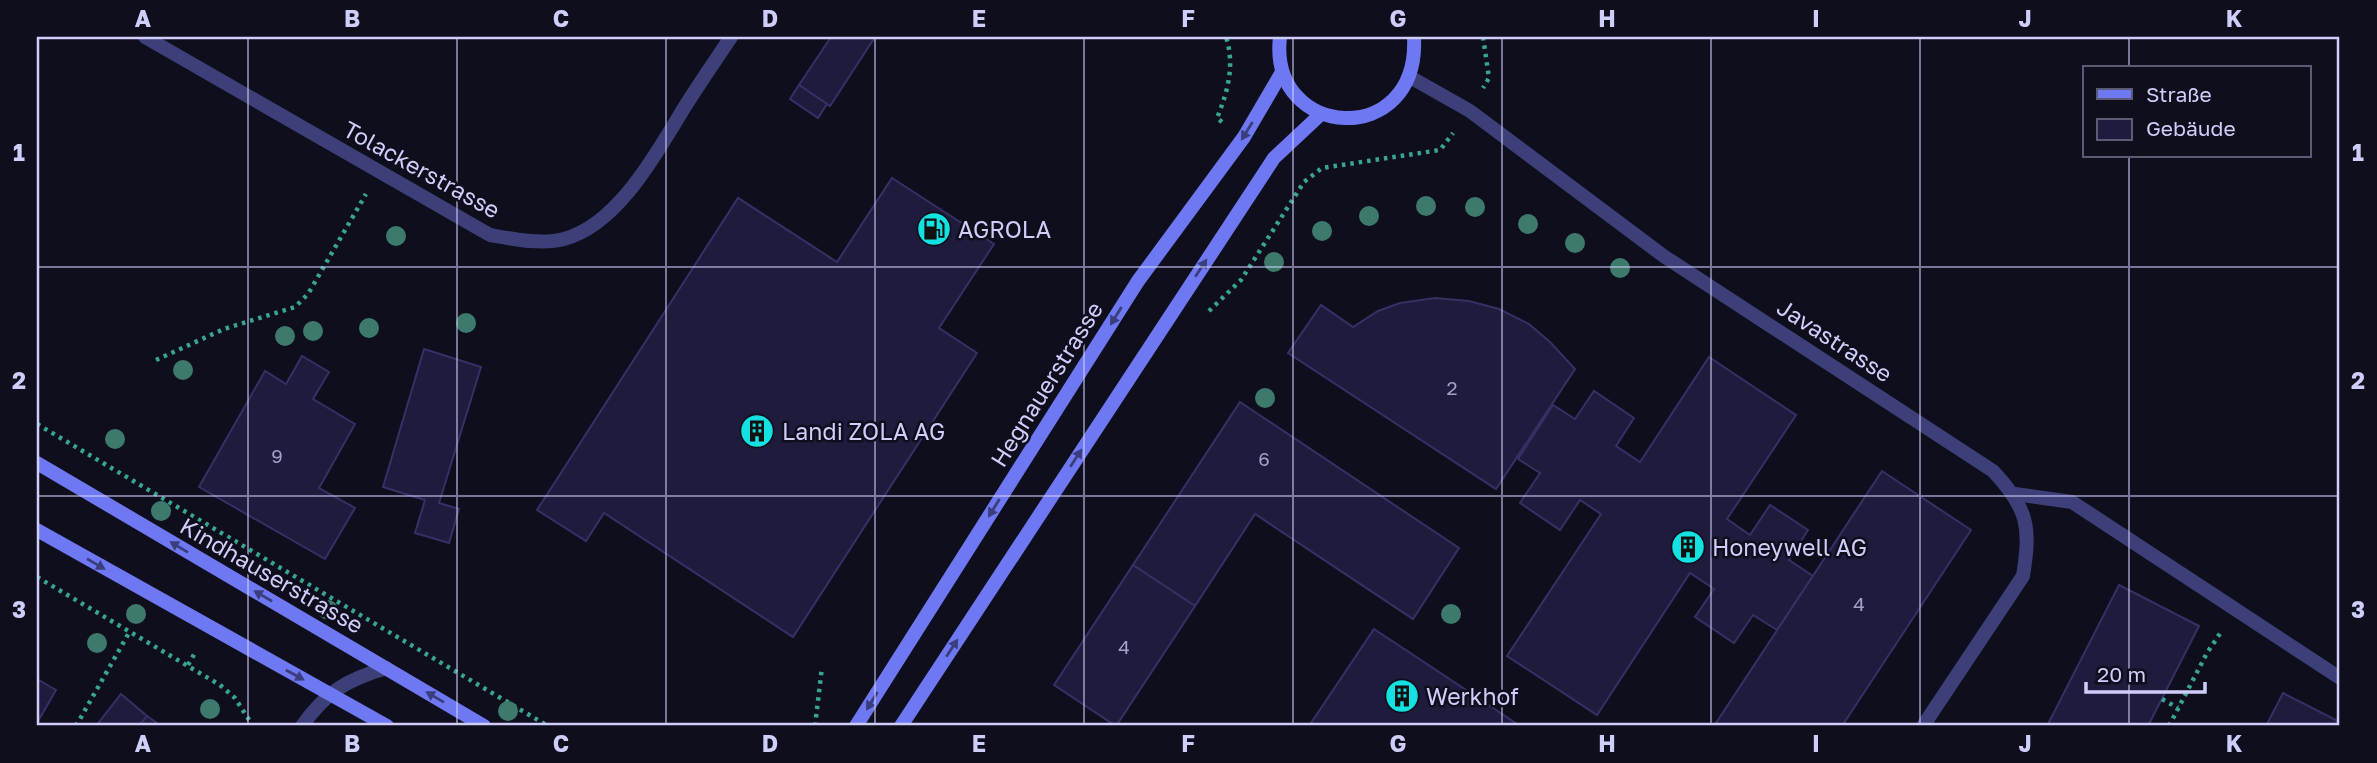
<svg xmlns="http://www.w3.org/2000/svg" width="2377" height="763" font-family="'Golos Text',sans-serif">
  <style>
    .building { fill: #1f1b3c; stroke: #353066; stroke-width: 2 }
    .lines { fill: none; stroke-linecap: round; stroke-linejoin: round }
    .path { stroke: #38a594; stroke-width: 4.5; stroke-dasharray: 3.5 5; stroke-linecap: butt }
    .service { stroke: #3d4078; stroke-width: 14 }
    .minor { stroke: #3d4078; stroke-width: 14 }
    .secondary { stroke: #6e78f2; stroke-width: 14 }
    .tree { fill: #3d7a6c }
    .oneway { fill: #3a3e7d }
    .grid { fill: none; stroke: #cfcefb; stroke-width: 2; stroke-opacity: 0.55 }
    .labels { text-anchor: middle; dominant-baseline: central; stroke-width: 5; stroke-linejoin: round; paint-order: stroke }
    .number-label { font-size: 19px; fill: #a3a1cb }
    .street-label { font-size: 23px; fill: #cfcefb; stroke: #0f0e1d }
    .poi-label { font-size: 23px; fill: #cfcefb; stroke: #0f0e1d; text-anchor: start }
    .neatline { fill: none; stroke: #cfcefb; stroke-width: 2.5 }
    .grid-label { font-size: 23px; text-anchor: middle; font-weight: bold; fill: #cfcefb }
  </style>
  <rect width="100%" height="100%" fill="#0f0e1d"/>
  <g class="building">
    <polygon points="831,37 875,37 830,106 799,85"/>
    <polygon points="799,85 827,104 818,118 790,99"/>
    <polygon points="892,178 994,244 939,328 977,353 793,637 604,513 586,541 537,510 738,198 837,262"/>
    <polygon points="1435,298 1469,301 1499,309 1529,324 1550,342 1575,369 1496,489 1288,353 1321,305 1353,327 1378,311 1400,303"/>
    <polygon points="424,349 481,367 439,503 459,509 449,543 415,533 425,500 383,487"/>
    <polygon points="302,356 329,372 313,399 355,424 319,488 355,508 325,559 199,487 265,371 286,384"/>
    <polygon points="1709,357 1796,415 1727,519 1750,535 1770,505 1808,530 1789,560 1813,576 1777,630 1753,615 1734,643 1695,617 1714,589 1690,573 1597,715 1507,656 1601,514 1580,500 1560,530 1520,503 1540,473 1518,459 1553,405 1575,419 1594,391 1634,418 1616,446 1640,462"/>
    <polygon points="1240,402 1459,548 1413,619 1255,514 1195,606 1133,565"/>
    <polygon points="1882,471 1971,530 1842,726 1714,726"/>
    <polygon points="1133,565 1195,606 1116,726 1054,685"/>
    <polygon points="2119,585 2199,626 2148,726 2047,726"/>
    <polygon points="1374,629 1430,666 1520,726 1309,726"/>
    <polygon points="37,679 56,690 37,723"/>
    <polygon points="2283,693 2340,722 2340,726 2266,726"/>
    <polygon points="121,694 147,716 139,726 96,726"/>
    <polygon points="147,716 161,726 139,726"/>
  </g>
  <g class="lines">
    <g class="path">
      <polyline points="1483,37 1489,78 1483,88"/>
      <path d="M1222,122L1217,118C1228,91 1235,65 1226,37"/>
      <polyline points="1209,311 1241,280 1304,182 1322,168 1440,150 1453,133"/>
      <polyline points="156,360 224,329 295,307 308,294 366,194"/>
      <polyline points="37,424 548,726"/>
      <polyline points="37,577 220,685 235,698 253,726"/>
      <polyline points="188,665 196,651"/>
      <polyline points="2162,699 2178,708"/>
      <polyline points="76,726 130,631"/>
      <polyline points="815,726 822,667"/>
      <polyline points="2169,726 2207,653 2221,632"/>
    </g>
    <polyline class="service" points="2015,494 2072,502 2340,678"/>
    <g class="minor">
      <path d="M145,37L490,235C513,239 541,245 564,239C618,225 657,152 684,108C699,84 715,61 731,37"/>
      <path d="M1410,77L1470,111L1665,257L1993,471C2028,508 2031,527 2023,576L1923,726"/>
      <path d="M302,726C326,692 346,680 386,668"/>
    </g>
    <g class="secondary">
      <path d="M1280,37C1268,140 1420,150 1414,37"/>
      <polyline points="37,463 484,726"/>
      <polyline points="37,530 387,726"/>
      <polyline points="856,726 1138,281 1244,137 1282,72"/>
      <polyline points="901,726 1274,158 1321,114"/>
    </g>
  </g>
  <g class="tree">
    <circle cx="1426" cy="206" r="10"/>
    <circle cx="1475" cy="207" r="10"/>
    <circle cx="1369" cy="216" r="10"/>
    <circle cx="1528" cy="224" r="10"/>
    <circle cx="1322" cy="231" r="10"/>
    <circle cx="396" cy="236" r="10"/>
    <circle cx="1575" cy="243" r="10"/>
    <circle cx="1274" cy="262" r="10"/>
    <circle cx="1620" cy="268" r="10"/>
    <circle cx="466" cy="323" r="10"/>
    <circle cx="369" cy="328" r="10"/>
    <circle cx="313" cy="331" r="10"/>
    <circle cx="285" cy="336" r="10"/>
    <circle cx="183" cy="370" r="10"/>
    <circle cx="1265" cy="398" r="10"/>
    <circle cx="115" cy="439" r="10"/>
    <circle cx="161" cy="511" r="10"/>
    <circle cx="328" cy="610" r="10"/>
    <circle cx="136" cy="614" r="10"/>
    <circle cx="1451" cy="614" r="10"/>
    <circle cx="97" cy="643" r="10"/>
    <circle cx="210" cy="709" r="10"/>
    <circle cx="508" cy="711" r="10"/>
  </g>
  <defs><path id="oneway-solid" d="M-6-.8H1V-3.2L6.5 0L1 3.2V.8H-6Z" transform="scale(1.75)"/></defs>
  <g class="oneway">
    <use href="#oneway-solid" transform="translate(1247 131) rotate(122)"/>
    <use href="#oneway-solid" transform="translate(1201 268) rotate(-57)"/>
    <use href="#oneway-solid" transform="translate(1116 316) rotate(122)"/>
    <use href="#oneway-solid" transform="translate(1076 458) rotate(-57)"/>
    <use href="#oneway-solid" transform="translate(994 508) rotate(122)"/>
    <use href="#oneway-solid" transform="translate(179 547) rotate(-149)"/>
    <use href="#oneway-solid" transform="translate(96 564) rotate(30)"/>
    <use href="#oneway-solid" transform="translate(263 596) rotate(-150)"/>
    <use href="#oneway-solid" transform="translate(952 648) rotate(-57)"/>
    <use href="#oneway-solid" transform="translate(295 675) rotate(29)"/>
    <use href="#oneway-solid" transform="translate(435 697) rotate(-149)"/>
    <use href="#oneway-solid" transform="translate(872 701) rotate(122)"/>
  </g>
  <path class="grid" d="M248,37V726M457,37V726M666,37V726M875,37V726M1084,37V726M1293,37V726M1502,37V726M1711,37V726M1920,37V726M2129,37V68M2129,156V726M37,267H2340M37,496H2340"/>
  <defs>
    <g id="fuel-disc" transform="scale(1.75)"><circle r="9.5" fill="#14e1e1" stroke="#0f0e1d"/><path d="M-5.5-6h7V0h2V4h1.3V-2.5L3-4.5l.8-.8L6-3V5H2.5V1h-1V6h-7ZM-4.2-4.7v3.2H.2V-4.7Z" fill="#111"/></g>
    <g id="building-disc" transform="scale(1.75)"><circle r="9.5" fill="#14e1e1" stroke="#0f0e1d"/><path d="M-4-6H4V6H1V3H-1V6H-4ZM-2.5-4.3h1.7v1.8h-1.7ZM.8-4.3h1.7v1.8H.8ZM-2.5-1h1.7V.8h-1.7ZM.8-1h1.7V.8H.8Z" fill="#111"/></g>
  </defs>
  <g fill-rule="evenodd">
    <use href="#fuel-disc" x="934" y="229"/>
    <use href="#building-disc" x="757" y="431"/>
    <use href="#building-disc" x="1688" y="547"/>
    <use href="#building-disc" x="1402" y="696"/>
  </g>
  <g class="labels">
    <g class="number-label">
      <text x="1452" y="387">2</text>
      <text x="277" y="455">9</text>
      <text x="1264" y="458">6</text>
      <text x="1859" y="603">4</text>
      <text x="1124" y="646">4</text>
    </g>
    <g class="street-label">
      <text transform="translate(422 169) rotate(29)">Tolackerstrasse</text>
      <text transform="translate(1835 340) rotate(33)">Javastrasse</text>
      <text transform="translate(1046 384) rotate(-58)">Hegnauerstrasse</text>
      <text transform="translate(272 575) rotate(30)">Kindhauserstrasse</text>
    </g>
    <g class="poi-label">
      <text x="958" y="229">AGROLA</text>
      <text x="782" y="431">Landi ZOLA AG</text>
      <text x="1712" y="547">Honeywell AG</text>
      <text x="1426" y="696">Werkhof</text>
    </g>
  </g>
  <rect width="2377" height="763" fill="none" stroke="#0f0e1d" stroke-width="77"/>
  <rect x="2083" y="66" width="228" height="91" fill="#0f0e1d" stroke="#5c5b76" stroke-width="2"/>
  <rect x="2097" y="89" width="35" height="10" fill="#6e78f2" stroke="#5c5b76" stroke-width="2"/>
  <text x="2146" y="102" font-size="21" fill="#cfcefb">Straße</text>
  <rect x="2097" y="119" width="35" height="21" fill="#1f1b3c" stroke="#5c5b76" stroke-width="2"/>
  <text x="2146" y="136" font-size="21" fill="#cfcefb">Gebäude</text>
  <path d="M2086 682v10h119v-10" fill="none" stroke="#cfcefb" stroke-width="3.5"/>
  <text x="2097" y="682" font-size="21" fill="#cfcefb" stroke="#0f0e1d" stroke-width="5" paint-order="stroke">20 m</text>
  <rect x="38" y="38" width="2300" height="686" class="neatline"/>
  <g class="grid-label">
    <text x="143" y="27">A</text>
    <text x="352" y="27">B</text>
    <text x="561" y="27">C</text>
    <text x="770" y="27">D</text>
    <text x="979" y="27">E</text>
    <text x="1188" y="27">F</text>
    <text x="1398" y="27">G</text>
    <text x="1607" y="27">H</text>
    <text x="1816" y="27">I</text>
    <text x="2025" y="27">J</text>
    <text x="2234" y="27">K</text>
    <text x="19" y="161">1</text>
    <text x="2358" y="161">1</text>
    <text x="19" y="389">2</text>
    <text x="2358" y="389">2</text>
    <text x="19" y="618">3</text>
    <text x="2358" y="618">3</text>
    <text x="143" y="752">A</text>
    <text x="352" y="752">B</text>
    <text x="561" y="752">C</text>
    <text x="770" y="752">D</text>
    <text x="979" y="752">E</text>
    <text x="1188" y="752">F</text>
    <text x="1398" y="752">G</text>
    <text x="1607" y="752">H</text>
    <text x="1816" y="752">I</text>
    <text x="2025" y="752">J</text>
    <text x="2234" y="752">K</text>
  </g>
</svg>
